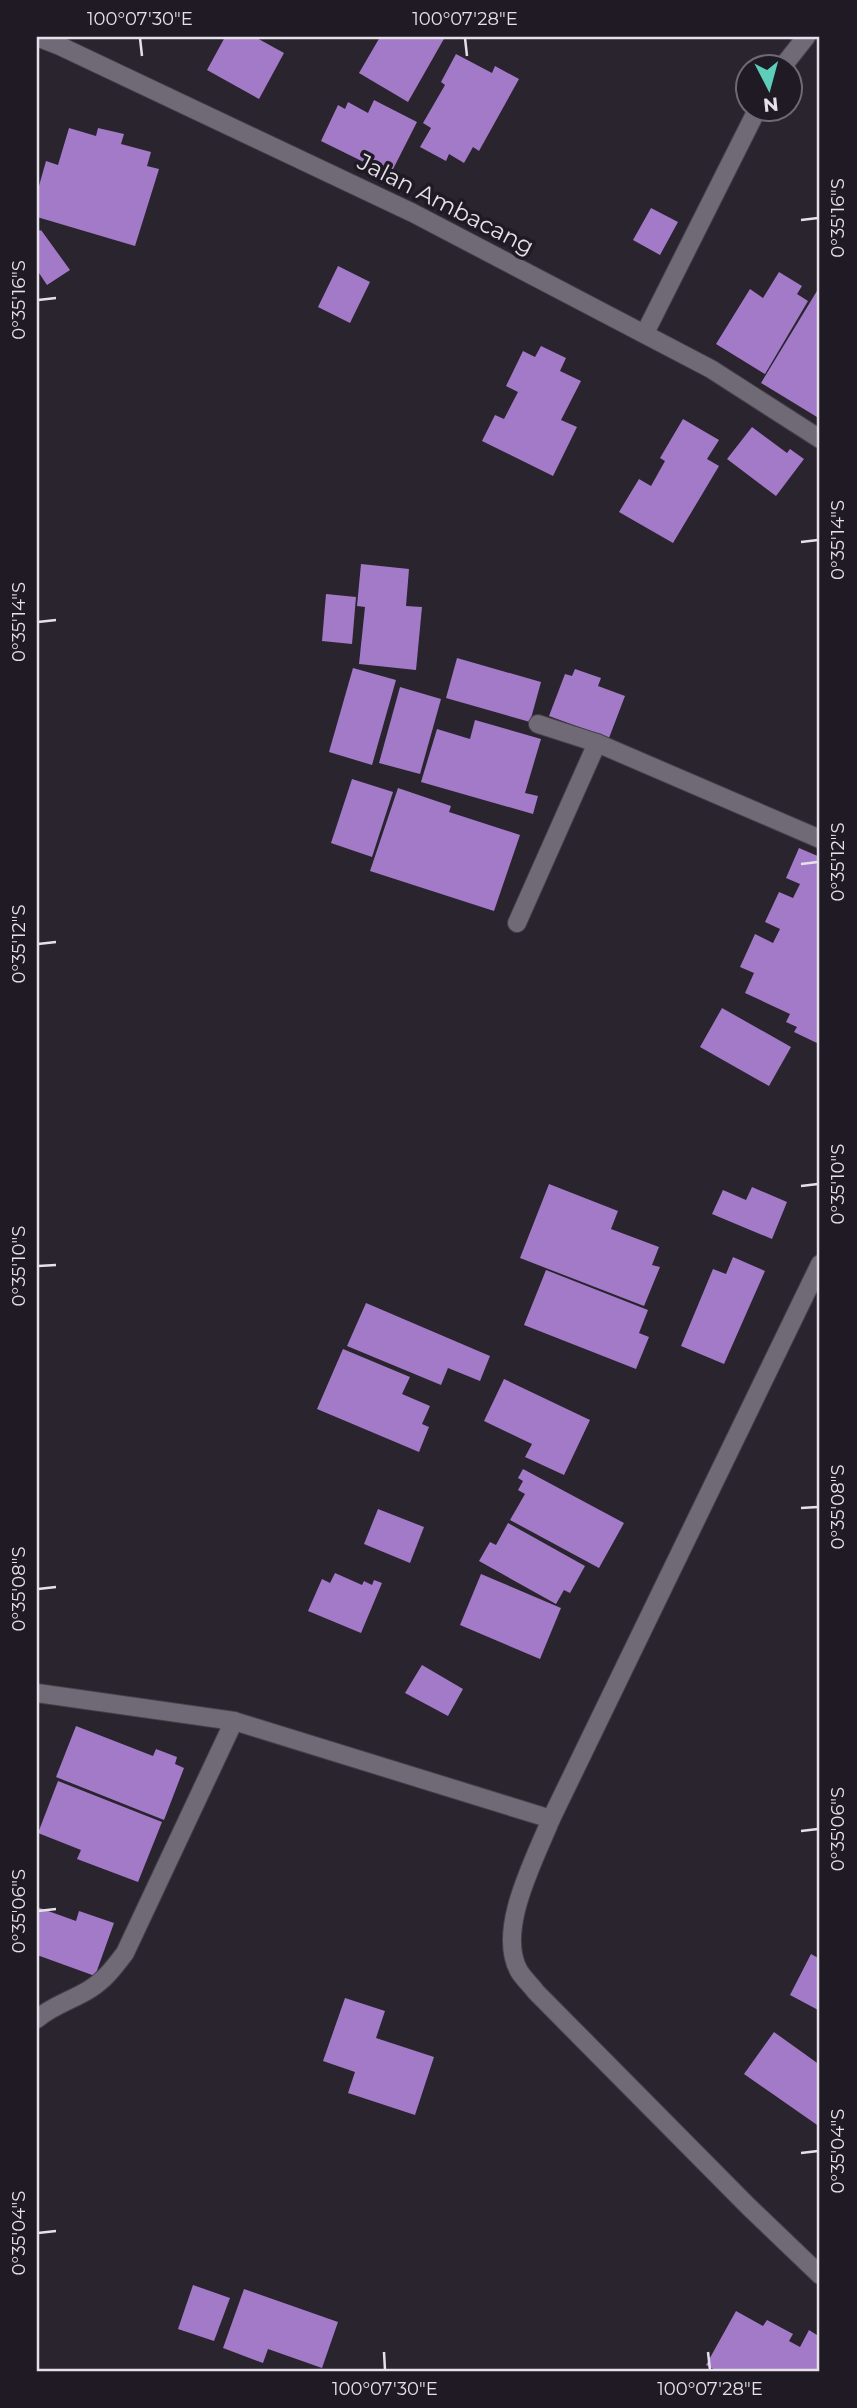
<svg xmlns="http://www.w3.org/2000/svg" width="857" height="2408" font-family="Montserrat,sans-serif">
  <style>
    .building { fill: #a37ac8 }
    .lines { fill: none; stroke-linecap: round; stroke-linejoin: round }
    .minor-casing { stroke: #454049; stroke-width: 20 }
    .minor { stroke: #706a77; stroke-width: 18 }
    .ticks { fill: none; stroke: #e5e1e9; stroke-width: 2.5 }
    .labels { text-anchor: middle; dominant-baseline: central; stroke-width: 7; stroke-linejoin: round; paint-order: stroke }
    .street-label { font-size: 23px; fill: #e5e1e9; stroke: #1f1a24 }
    .neatline { fill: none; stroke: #e5e1e9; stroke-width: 2.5 }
    .ticks-label { font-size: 18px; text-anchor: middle; fill: #e5e1e9 }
  </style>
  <rect width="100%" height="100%" fill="#29242e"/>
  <g class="building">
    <polygon points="225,37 255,37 284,53 259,99 207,70"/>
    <polygon points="380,37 445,37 408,102 359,73"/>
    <polygon points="456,54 492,73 495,66 519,79 479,151 473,147 464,163 449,154 446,161 420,147 431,128 423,123 445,85 441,82"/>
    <polygon points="374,100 417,122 390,175 321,141 338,105 345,109 348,102 368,113"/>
    <polygon points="69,128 96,136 98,128 124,134 121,144 151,152 147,166 159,169 135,246 37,217 37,193 46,161 58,165"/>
    <polygon points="651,208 678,222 660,255 633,240"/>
    <polygon points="37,227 40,231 41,230 70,270 47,285 37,270"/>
    <polygon points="338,266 370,282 350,323 318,307"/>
    <polygon points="779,272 802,286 797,294 808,301 765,374 716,344 750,289 763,298"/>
    <polygon points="820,286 820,412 817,417 761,383"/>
    <polygon points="541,346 566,358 560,371 581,381 561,420 577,427 553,476 482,441 495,415 504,419 518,392 506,386 523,351 535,357"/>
    <polygon points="683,419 719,440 707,459 719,466 673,543 619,512 639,479 651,486 665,461 660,458"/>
    <polygon points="752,427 787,453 790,449 804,459 776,496 727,459"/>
    <polygon points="361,564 409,569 406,606 422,607 416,670 359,664 365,607 357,606"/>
    <polygon points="326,594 356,597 352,644 322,641"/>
    <polygon points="457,658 541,682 530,722 446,698"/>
    <polygon points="353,668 396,680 372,765 329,752"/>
    <polygon points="575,669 601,678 598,686 625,696 609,738 549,716 565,674 572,676"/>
    <polygon points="400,687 441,699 420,774 379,763"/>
    <polygon points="475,720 541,739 525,793 538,796 533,814 421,782 437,729 470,739"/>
    <polygon points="352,779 393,792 372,857 331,843"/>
    <polygon points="398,788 451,806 449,812 520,835 494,911 370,871"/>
    <polygon points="799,848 820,857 819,1044 794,1032 797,1027 786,1022 790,1014 745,993 754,973 740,967 755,934 773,943 780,929 765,922 779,892 793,898 800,884 786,878"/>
    <polygon points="722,1008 791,1047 769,1086 700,1047"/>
    <polygon points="549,1184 618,1211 611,1229 659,1247 652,1265 660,1267 644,1306 520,1258"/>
    <polygon points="752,1187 787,1202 772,1239 712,1214 723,1190 746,1200"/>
    <polygon points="733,1257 765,1271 724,1364 681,1346 713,1269 726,1274"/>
    <polygon points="546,1270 648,1310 639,1333 649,1337 636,1369 524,1325"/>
    <polygon points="366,1303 490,1356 480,1381 448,1368 441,1385 347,1346"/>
    <polygon points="343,1349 410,1377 402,1394 430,1406 422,1424 429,1427 419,1452 317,1409"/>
    <polygon points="504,1379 590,1420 564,1475 525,1457 532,1444 484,1421"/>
    <polygon points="523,1469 624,1523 599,1568 510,1520 525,1494 518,1490 523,1481 518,1478"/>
    <polygon points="378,1509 424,1527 410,1563 364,1544"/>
    <polygon points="508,1523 585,1566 570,1593 564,1590 556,1604 479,1561 490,1542 496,1545"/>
    <polygon points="335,1573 362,1585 364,1581 372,1585 374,1580 382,1583 361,1633 308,1611 322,1579 330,1583"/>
    <polygon points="481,1574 561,1608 540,1659 460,1625"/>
    <polygon points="422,1665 463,1689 448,1716 405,1693"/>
    <polygon points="76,1726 153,1756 156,1749 177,1757 175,1764 184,1768 164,1820 56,1777"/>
    <polygon points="58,1781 162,1822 138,1882 77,1859 81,1850 38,1833"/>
    <polygon points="37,1907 76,1921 79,1911 114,1923 95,1976 37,1955"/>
    <polygon points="811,1954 820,1959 820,2011 790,1995"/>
    <polygon points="345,1998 385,2011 376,2038 434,2057 415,2115 348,2093 355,2072 323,2061"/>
    <polygon points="774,2032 820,2065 820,2127 744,2074"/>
    <polygon points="193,2285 230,2298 214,2341 178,2329"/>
    <polygon points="244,2289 338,2322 322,2368 268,2349 263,2363 223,2348"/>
    <polygon points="736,2311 763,2326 767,2320 793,2334 789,2341 800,2347 809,2330 820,2337 820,2371 717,2371 706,2365"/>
  </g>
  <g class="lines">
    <g class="minor-casing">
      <g id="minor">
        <polyline points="37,37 60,46 413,213 711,369 820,439"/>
        <polyline points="783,66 806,37"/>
        <polyline points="645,333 758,108"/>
        <polyline points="538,724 597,743 820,839"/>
        <polyline points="517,923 597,743"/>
        <path d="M820,1264L551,1819C535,1859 496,1930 519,1971C523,1978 531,1985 536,1992L749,2207L820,2275"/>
        <polyline points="37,1693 234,1721 551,1819"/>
        <path d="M37,2019C53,2005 73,2000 90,1989C105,1980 115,1966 125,1953L234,1721"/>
      </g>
    </g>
    <use href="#minor" class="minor"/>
  </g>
  <path class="ticks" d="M140,38L142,56M465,38L467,56M801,220L818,218M38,300L56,298M801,542L818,540M38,622L56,620M801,864L818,862M38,944L56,942M801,1186L818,1184M38,1266L56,1265M801,1508L818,1507M38,1589L56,1587M801,1831L818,1829M38,1911L56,1909M801,2153L818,2151M38,2233L56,2231M384,2352L385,2370M708,2352L710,2370"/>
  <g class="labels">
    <g class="street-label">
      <text transform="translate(446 204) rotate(27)">Jalan Ambacang</text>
    </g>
  </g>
  <rect width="857" height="2408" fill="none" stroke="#1f1a24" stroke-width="77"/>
  <g transform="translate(769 88) rotate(174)"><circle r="33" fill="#1f1a24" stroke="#6e6a73" stroke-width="2"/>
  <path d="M0-5L12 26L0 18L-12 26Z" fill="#5cceba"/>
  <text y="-10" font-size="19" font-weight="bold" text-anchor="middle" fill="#e5e1e9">N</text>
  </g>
  <rect x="38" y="38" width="780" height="2332" class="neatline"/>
  <g class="ticks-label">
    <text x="140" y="25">100°07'30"E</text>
    <text x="465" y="25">100°07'28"E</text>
    <text transform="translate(838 218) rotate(-90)" y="6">0°35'16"S</text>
    <text transform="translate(19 300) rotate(-90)" y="6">0°35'16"S</text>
    <text transform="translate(838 540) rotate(-90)" y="6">0°35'14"S</text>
    <text transform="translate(19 622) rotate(-90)" y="6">0°35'14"S</text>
    <text transform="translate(838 862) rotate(-90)" y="6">0°35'12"S</text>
    <text transform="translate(19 944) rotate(-90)" y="6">0°35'12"S</text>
    <text transform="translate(838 1184) rotate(-90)" y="6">0°35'10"S</text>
    <text transform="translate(19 1266) rotate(-90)" y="6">0°35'10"S</text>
    <text transform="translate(838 1507) rotate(-90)" y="6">0°35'08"S</text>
    <text transform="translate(19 1589) rotate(-90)" y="6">0°35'08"S</text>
    <text transform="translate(838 1829) rotate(-90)" y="6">0°35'06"S</text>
    <text transform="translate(19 1911) rotate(-90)" y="6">0°35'06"S</text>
    <text transform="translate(838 2151) rotate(-90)" y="6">0°35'04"S</text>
    <text transform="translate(19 2233) rotate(-90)" y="6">0°35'04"S</text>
    <text x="385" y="2395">100°07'30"E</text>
    <text x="710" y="2395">100°07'28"E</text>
  </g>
</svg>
